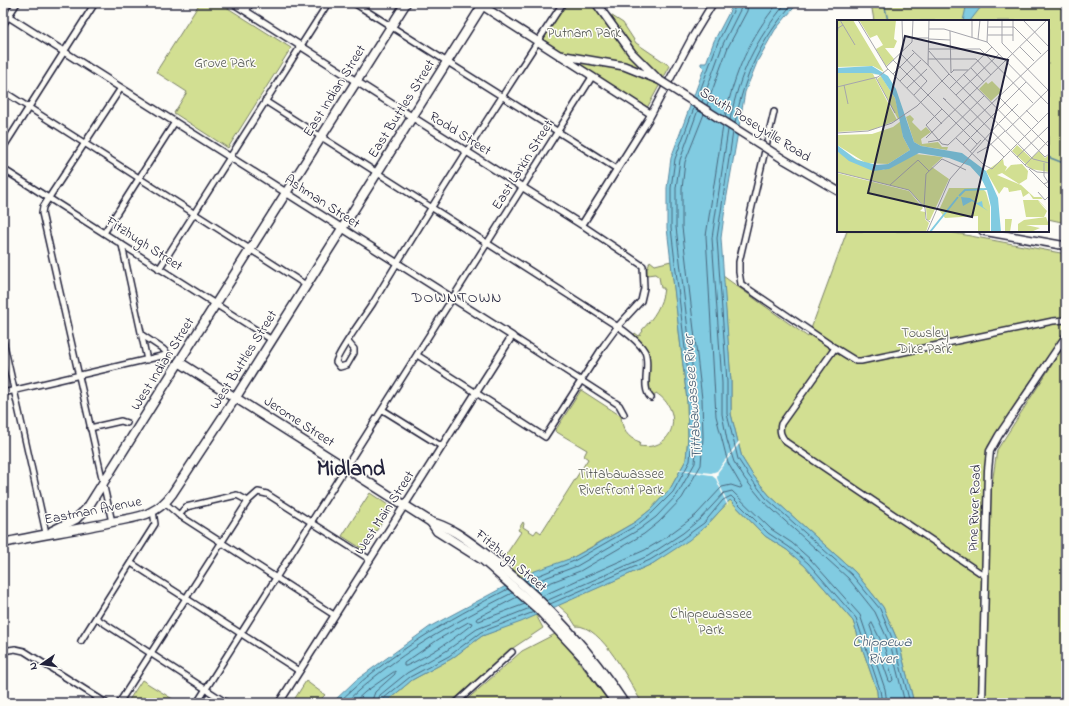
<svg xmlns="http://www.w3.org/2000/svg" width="1069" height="706" font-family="'Indie Flower',sans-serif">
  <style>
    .green { fill: #d2df92; stroke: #7a8066 }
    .water { fill: #81cbe1; stroke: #5b879f }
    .pier { fill: #fdfcf7 }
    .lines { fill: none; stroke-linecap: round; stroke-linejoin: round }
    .shore { stroke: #48667d; stroke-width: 1 }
    .stream { stroke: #5b879f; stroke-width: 1.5 }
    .minor-casing { stroke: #22223b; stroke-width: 8 }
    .tertiary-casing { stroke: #22223b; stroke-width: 9 }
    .secondary-casing { stroke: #22223b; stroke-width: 10 }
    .primary-casing { stroke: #22223b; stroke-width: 11 }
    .trunk-casing { stroke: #22223b; stroke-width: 11 }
    .minor { stroke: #fdfcf7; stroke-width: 5 }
    .tertiary { stroke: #fdfcf7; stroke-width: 6 }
    .secondary { stroke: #fdfcf7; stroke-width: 7 }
    .primary { stroke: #fdfcf7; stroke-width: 8 }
    .trunk { stroke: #fdfcf7; stroke-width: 8 }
    .secondary-bridge-casing { stroke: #22223b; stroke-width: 10; stroke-linecap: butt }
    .secondary-bridge { stroke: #fdfcf7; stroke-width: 7 }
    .labels { text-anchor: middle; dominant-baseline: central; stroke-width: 3; stroke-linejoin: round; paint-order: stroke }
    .park-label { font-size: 14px; fill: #575b55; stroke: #fdfcf7 }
    .street-label { font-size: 14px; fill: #22223b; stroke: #fdfcf7 }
    .neighbourhood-label { font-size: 15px; letter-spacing: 1px; fill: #22223b; stroke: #fdfcf7 }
    .water-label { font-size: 15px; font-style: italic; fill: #435d75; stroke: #fdfcf7 }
    .town-label { font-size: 22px; font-weight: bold; fill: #22223b; stroke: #fdfcf7 }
    .inset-river { fill: none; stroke: #81cbe1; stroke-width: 2 }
    .inset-road { fill: none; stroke: #a5a5ac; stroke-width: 1 }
    .view { fill: #22223b; fill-opacity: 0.15; stroke: #22223b; stroke-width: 2 }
    .inset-edge { fill: none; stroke: #22223b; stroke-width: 2 }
  </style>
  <rect width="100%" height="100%" fill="#fdfcf7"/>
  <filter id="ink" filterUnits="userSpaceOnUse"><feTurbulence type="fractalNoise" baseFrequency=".025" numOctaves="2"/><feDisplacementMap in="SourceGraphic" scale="8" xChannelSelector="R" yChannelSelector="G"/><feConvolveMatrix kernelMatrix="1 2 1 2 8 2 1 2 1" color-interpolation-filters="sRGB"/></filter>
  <g filter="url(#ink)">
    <g class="green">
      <polygon points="200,3 220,3 291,48 228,148 174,113 187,92 156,72"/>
      <polygon points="567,3 592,3 623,23 636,43 670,66 647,108 545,42 544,38"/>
      <polygon points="871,3 1062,3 1066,19 1066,223 1048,219 1048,21 874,21"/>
      <polygon points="847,231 944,231 1066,254 1066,333 1030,382 988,446 982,565 979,574 982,580 979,703 914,703 899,644 883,607 855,572 769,495 752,474 742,458 731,414 731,382 723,276 808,337"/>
      <path d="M650,261L655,265L671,261L687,400L688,436L686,460L670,489L650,510L635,522L572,558L523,578L499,557L502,554L505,556L521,532L518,530L523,522L524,524L523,527L534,534L537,530L541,533L588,459L584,456L587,450L555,431L581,390L621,416C622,429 627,438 640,442L639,446C674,452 685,411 656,393L654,397L650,393C648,368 655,355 634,335L635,333L639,336L643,331L642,330C654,317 662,306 664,288H661L659,277L655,274L647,275V269Z"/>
      <polygon points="1066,343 1066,703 985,703 991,491 997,450"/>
      <polygon points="370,493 388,505 390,510 364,550 342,536"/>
      <path d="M730,500L765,536L787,550L805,566L853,621L877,691L878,703H642C630,683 602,625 576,626L569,615L558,605L652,564L706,526Z"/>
      <polygon points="536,615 543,628 510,650 450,703 385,703 412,680 451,659 482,636"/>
      <polygon points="557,633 610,703 463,703 522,651"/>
      <polygon points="142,680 179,703 127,703"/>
      <polygon points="306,681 325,695 317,703 292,703"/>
    </g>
    <g class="water">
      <polygon points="734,3 798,3 775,30 758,60 745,92 726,201 721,238 731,382 731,414 742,458 752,474 769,495 855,572 883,607 899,644 914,703 878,703 877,691 853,621 805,566 787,550 765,536 730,500 706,526 689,540 652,564 521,622 482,636 451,659 412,680 385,703 332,703 355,681 431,626 532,572 572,558 594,546 635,522 650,510 670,489 686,460 688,436 687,400 667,228 667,188 671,158 704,68 701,65 701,63 706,63 714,41"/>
      <polygon points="967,3 984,3 970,21 963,21"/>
    </g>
    <polygon class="pier" points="739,441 740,443 718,472 717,478 728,504 727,505 716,479 711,475 678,470 679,469 711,473 717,471"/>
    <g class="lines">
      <g class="shore">
        <polyline points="697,99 718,42 737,3"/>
        <polyline points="702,102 723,44 741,8 742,3"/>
        <polyline points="707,105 728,47 747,11 748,3"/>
        <path d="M725,117C734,74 750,37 778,3"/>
        <path d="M730,120C740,72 755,41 786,3"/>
        <path d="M735,123C745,73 760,42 793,3"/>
        <polyline points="728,130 712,238 722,383 722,414 727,440 734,462 745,479 763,501 848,578 875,612 891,647 905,703"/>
        <polyline points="733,132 717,238 727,382 727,414 738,459 749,476 766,498 852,575 880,609 895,645 910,703"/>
        <polyline points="525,581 574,561 637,525 652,513 673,492 690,461 692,436 691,400 671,228 671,188 675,159 694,108"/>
        <polyline points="529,584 577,566 640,529 656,517 677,495 695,463 697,436 696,399 676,227 676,188 680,160 698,110"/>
        <polyline points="534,589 580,571 644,534 659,522 682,498 701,465 703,437 702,399 682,227 682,189 685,162 704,114"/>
        <polyline points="542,596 645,550 662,540 696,515 722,487 731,485 740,488 742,487 728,463 716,416 708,270 706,236 723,126"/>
        <polyline points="517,597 477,618 476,620 479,621 525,604"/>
        <polyline points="546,601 648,556 683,533 700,519 724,493 732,491 771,529 792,543 811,560 860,615 885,689 887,703"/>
        <polyline points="550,604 650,560 668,549 704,523 723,500 731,496 768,533 789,547 808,563 856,618 880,690 882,703"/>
        <path d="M469,622L472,623L471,625C451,641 430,655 406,666H404V663L439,639Z"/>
        <polygon points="872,623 885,649 893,680 891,682 889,681 870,626"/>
        <path d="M338,703C387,655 447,620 508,589"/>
        <path d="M345,703C393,656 453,623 512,593"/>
        <polyline points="353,703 365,692 395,671 395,674 375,692 371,703"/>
        <polyline points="377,703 380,695 407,673 446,651 477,629 530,608"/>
        <polyline points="383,703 384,698 410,677 449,656 481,632 534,612"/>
      </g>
      <g class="stream">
        <polyline points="884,3 888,21"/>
        <polyline points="1048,157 1066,164"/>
      </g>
      <g class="minor-casing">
        <g id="minor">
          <polyline points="354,3 617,169"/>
          <polyline points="246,11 251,3"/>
          <polyline points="3,25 17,3"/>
          <polyline points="3,91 306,285"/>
          <path d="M265,101L623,330C631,336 640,343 645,352C651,366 640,387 651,398"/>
          <polyline points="774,112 739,262 739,272 741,284 835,348 856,361 861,361 1053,321 1066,320"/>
          <polyline points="3,148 95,3"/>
          <polyline points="3,169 272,340"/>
          <polyline points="104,233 175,122"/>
          <polyline points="122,245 147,360"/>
          <polyline points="159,269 328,3"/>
          <polyline points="512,336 619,405 624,414"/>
          <polyline points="3,340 46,533"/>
          <path d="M348,342L354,349V353L347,365L340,367L336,362C338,352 366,314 373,303C434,201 498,102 563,3"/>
          <path d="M835,348L781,424C779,432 781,436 786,442L985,576"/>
          <polyline points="417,355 545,437 604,345 618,326 641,301 644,288 643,266 582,225"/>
          <polyline points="3,393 166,355 167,353 163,349 142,335"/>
          <polyline points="383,410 441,446"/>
          <polyline points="90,428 121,421 127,423"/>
          <polyline points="165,503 179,515 186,507 237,495 248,501"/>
          <polyline points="179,515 334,615"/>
          <polyline points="112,522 42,213 43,207 52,193 121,88"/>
          <polyline points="131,563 299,671"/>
          <polyline points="96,618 227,703"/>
          <polyline points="81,641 155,524 153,511"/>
          <polyline points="3,651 15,649 24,651 106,703"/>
          <polyline points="94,703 98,698"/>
          <polyline points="119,703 248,501 258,492 267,494 369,559"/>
          <polyline points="197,703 592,77"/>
          <polyline points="456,703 512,652"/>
        </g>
      </g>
      <g class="tertiary-casing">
        <g id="tertiary">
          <polyline points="233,3 582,225 648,120 693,36 713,3"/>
          <polyline points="3,13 512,336 279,703"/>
          <polyline points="559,55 651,114"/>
          <polyline points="982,703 988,470 990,451 999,435 1066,336"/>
        </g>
      </g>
      <g class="secondary-casing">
        <g id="secondary">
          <polyline points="478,3 559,55 624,66 659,80"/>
          <polyline points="596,3 632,53 656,77"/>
          <polyline points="783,159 838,191"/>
          <polyline points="983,231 1066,246"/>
        </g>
      </g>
      <g class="primary-casing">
        <g id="primary">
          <polyline points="52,531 76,519 88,507 179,362"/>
          <path d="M3,543C39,535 76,530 112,522C125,519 140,518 151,512C160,508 166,502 172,494L236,397"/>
        </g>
      </g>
      <g class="trunk-casing">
        <g id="trunk">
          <path d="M406,3L179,362L431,522C451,527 467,540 483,552C538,594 586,645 624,703"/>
          <polyline points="236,397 484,3"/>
          <polyline points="431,522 437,531 483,560 538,609 582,656 616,703"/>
        </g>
      </g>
      <use href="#minor" class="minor"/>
      <use href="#tertiary" class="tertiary"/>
      <use href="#secondary" class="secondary"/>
      <use href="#primary" class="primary"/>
      <use href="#trunk" class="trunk"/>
      <g class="secondary-bridge-casing">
        <polyline id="secondary-bridge" points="659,80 783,159"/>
      </g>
      <use href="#secondary-bridge" class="secondary-bridge"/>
    </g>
  </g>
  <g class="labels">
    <g class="park-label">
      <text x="584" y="33">Putnam Park</text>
      <text x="225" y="63">Grove Park</text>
      <text x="925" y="333">Towsley<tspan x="925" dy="16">Dike Park</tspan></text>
      <text x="621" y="474">Tittabawassee<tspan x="621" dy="16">Riverfront Park</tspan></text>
      <text x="711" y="614">Chippewassee<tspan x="711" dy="16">Park</tspan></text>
    </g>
    <g class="street-label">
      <text transform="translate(335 91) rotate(-58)">East Indian Street</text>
      <text transform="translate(402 109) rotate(-58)">East Buttles Street</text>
      <text transform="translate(755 125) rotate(32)">South Poseyville Road</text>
      <text transform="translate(460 134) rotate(32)">Rodd Street</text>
      <text transform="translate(523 165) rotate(-58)">East Larkin Street</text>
      <text transform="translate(322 202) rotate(33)">Ashman Street</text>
      <text transform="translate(144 244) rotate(33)">Fitzhugh Street</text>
      <text transform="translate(244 360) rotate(-58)">West Buttles Street</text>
      <text transform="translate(163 364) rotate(-58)">West Indian Street</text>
      <text transform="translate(299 422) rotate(33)">Jerome Street</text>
      <text transform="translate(975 508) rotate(-88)">Pine River Road</text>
      <text transform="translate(93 511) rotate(-11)">Eastman Avenue</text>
      <text transform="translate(385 513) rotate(-57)">West Main Street</text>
      <text transform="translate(511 561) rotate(40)">Fitzhugh Street</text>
    </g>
    <g class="neighbourhood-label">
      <text x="457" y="298">DOWNTOWN</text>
    </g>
    <g class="water-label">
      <text transform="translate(693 397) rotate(-94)">Tittabawassee River</text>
      <text x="882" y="642">Chippewa<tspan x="882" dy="17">River</tspan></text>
    </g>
    <g class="town-label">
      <text x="351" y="470">Midland</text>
    </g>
  </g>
  <g transform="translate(837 20)">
    <rect width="212" height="212" fill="#fdfcf7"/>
    <path d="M0,0H16L47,52L36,46L0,47ZM22,0H59L57,19L60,21L57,28H48L57,39L49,46L39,29L46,25L40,15L33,18ZM0,53H34L43,55L36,54L60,100L35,110L0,112ZM44,56L58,78L63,98L61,99L40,59ZM155,61L165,71L154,81L142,69L149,62L151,64ZM73,95L77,99L75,102L84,111L89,107L94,112L84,119L85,124L101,122L105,127H111L110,130L84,126L77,122L69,97ZM64,101L66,117L73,130L51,144L29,143L0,125V115L35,114L56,107ZM180,125L194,138L202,131L208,138L212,135V152L194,149L175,131ZM0,131L46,150L79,134L106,137L95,147L112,159L93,200H90L89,188L72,170L0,152ZM166,139L167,145L170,147L168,151L174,145L185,144L191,151L190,159L182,164L165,153L160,155L184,165L197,177H204L212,186L206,179H196L192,173L186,177L184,170L172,172L171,168L167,167L162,174L149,151ZM0,153L72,171L86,188L83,191L88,192V199L92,203L89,212H0ZM112,168H145L149,172L153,186V212H141V196L108,198L102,190ZM186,180H201L211,190L201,181L210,191L207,197H189ZM209,197L212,205H189L203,208L194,212H181V204L187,200ZM168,199H175L173,212H168Z" fill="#d2df92"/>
    <path d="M35,46L51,56L59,69L77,122L84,126L125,133L149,151L161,178L164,212H154V187L150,170L144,158L133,146L112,138L82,133L52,149L36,151L12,141L0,131V125L20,140L40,145L51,144L73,130L66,117L58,78L43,55L34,53H0V48ZM124,177L133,178L140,183L145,181L146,187L151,191L135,181L126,186Z" fill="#81cbe1"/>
    <path class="inset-river" d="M122,176L128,170L150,169M93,212L121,177"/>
    <path class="inset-road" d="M3,0L18,25M21,0L50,48L105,104M65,0L66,31M92,0L91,45L105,61M165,0V23L212,71M186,0L212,27M151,7H177L204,34M92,9H107L150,22L212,85M113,11L114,53L117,50M151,15H176M0,16L1,8L6,5M135,17V0M76,18H92M92,19L113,20M141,19L143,0M176,21V0M150,22L151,0M183,27L197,41M91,29H143L196,83M75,30L91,45M92,31L112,54M63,33L90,61L77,75M91,39H139L154,55M56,40L140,124M49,47L75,22L76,0M134,48L147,62M116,50H131M56,54L77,33M126,54L208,137L212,134M39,58L58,93M63,61L84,40M105,61L189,146L200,152L212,153M7,65L11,84M0,67L41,57L51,49M70,68L90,49M113,68L155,27M119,75L162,34M161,76L212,127M109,80L106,78L167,137M105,89L89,105L105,124L111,125L212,29M189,90L201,102M162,103L181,84M169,111L211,70M0,113L31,111L55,103L80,86L112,54L196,139L212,143M89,118L210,0M119,118L147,145L155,149L212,92M91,122L102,120L147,76M126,125L189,62M133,132L144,120M140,133L152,126L168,111M180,137L212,106M188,145L212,120M192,149L212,169M0,152L72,170L88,188L89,199L93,202M207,164L211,162L207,156V143M53,165L81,140L92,151M201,172L208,180L212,176M87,187L89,154L105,139L129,150M90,212L113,159L161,104"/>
    <path class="view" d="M68,16L171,40L135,197L31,173Z"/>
    <rect width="212" height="212" class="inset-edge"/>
  </g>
  <rect width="1069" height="706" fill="none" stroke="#fdfcf7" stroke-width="16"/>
  <rect x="8" y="8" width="1053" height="690" fill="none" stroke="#22223b" stroke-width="1.5" filter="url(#ink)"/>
  <g transform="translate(42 664) rotate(257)" stroke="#fdfcf7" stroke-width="3" paint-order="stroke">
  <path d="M0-3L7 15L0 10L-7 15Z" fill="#22223b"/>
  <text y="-6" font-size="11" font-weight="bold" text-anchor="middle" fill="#22223b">N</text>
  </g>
</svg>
